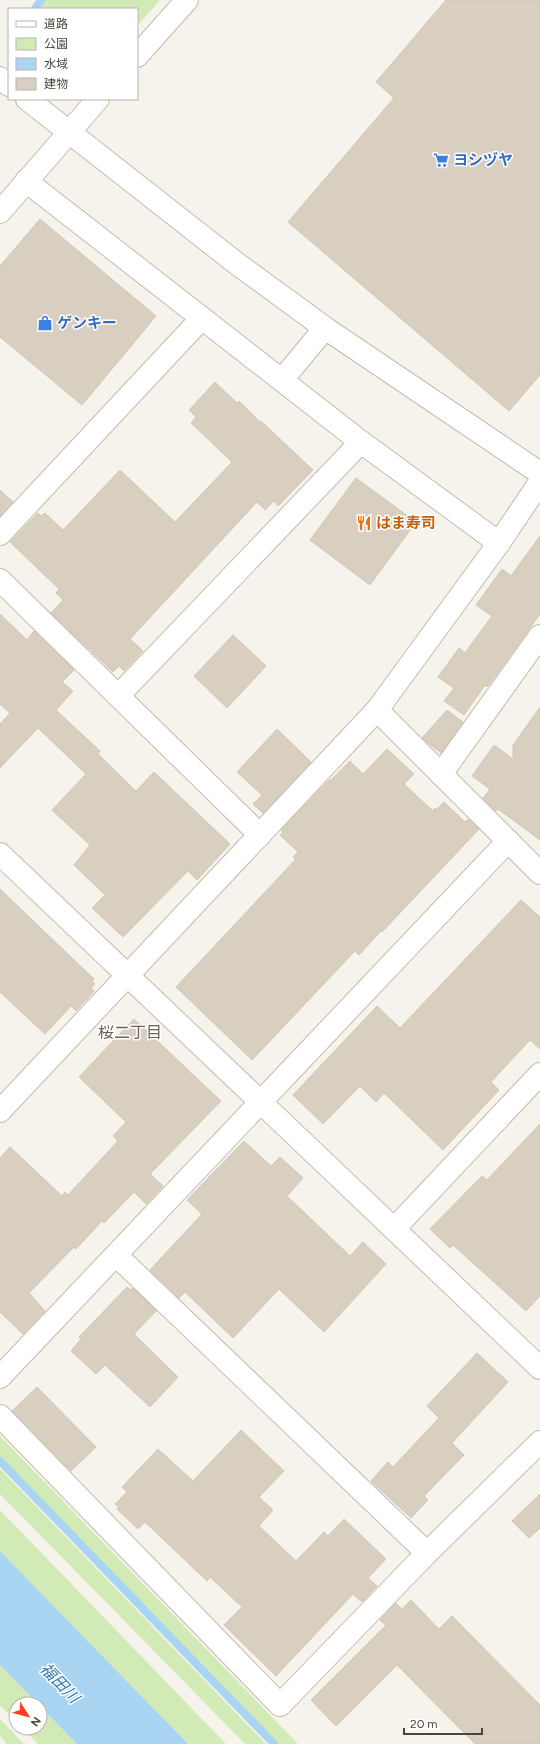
<svg xmlns="http://www.w3.org/2000/svg" width="540" height="1744" font-family="Figtree,'Noto Sans JP',sans-serif">
  <style>
    .green { fill: #d2eab5 }
    .water { fill: #a9d4f2 }
    .lines { fill: none; stroke-linecap: round; stroke-linejoin: round }
    .stream { stroke: #a9d4f2; stroke-width: 8 }
    .building { fill: #d8cfc1; stroke: #d3c7b4 }
    .minor-casing { stroke: #c2bbae; stroke-width: 24 }
    .tertiary-casing { stroke: #c2bbae; stroke-width: 24 }
    .minor { stroke: #fff; stroke-width: 22 }
    .tertiary { stroke: #fff; stroke-width: 22 }
    .labels { text-anchor: middle; dominant-baseline: central; stroke-width: 3; stroke-linejoin: round; paint-order: stroke }
    .shop-label { font-size: 15px; font-weight: bold; fill: #366cbe; stroke: #fff; text-anchor: start }
    .food-label { font-size: 15px; font-weight: bold; fill: #c56008; stroke: #fff; text-anchor: start }
    .neighbourhood-label { font-size: 16px; fill: #6e6250; stroke: #fff }
    .water-label { font-size: 16px; font-style: italic; fill: #2e7ab2; stroke: #fff }
  </style>
  <rect width="100%" height="100%" fill="#f6f3ec"/>
  <g class="green">
    <polygon points="41,0 160,0 137,26 137,9 35,9"/>
    <polygon points="0,1436 298,1744 279,1744 0,1456"/>
    <polygon points="0,1469 266,1744 245,1744 0,1494"/>
    <polygon points="0,1510 226,1744 188,1744 0,1551"/>
    <polygon points="0,1665 38,1704 16,1704 16,1722 0,1705"/>
    <polygon points="40,1706 77,1744 38,1744 22,1728 40,1728"/>
    <polygon points="0,1719 24,1744 7,1744 0,1736"/>
  </g>
  <polygon class="water" points="0,1551 188,1744 77,1744 40,1706 40,1704 38,1704 0,1665"/>
  <g class="lines">
    <g class="stream">
      <polyline points="35,9 41,0"/>
      <polyline points="0,1461 274,1744"/>
    </g>
  </g>
  <g class="building">
    <polygon points="446,0 540,0 540,375 509,411 288,222 394,98 376,82"/>
    <polygon points="40,219 156,316 82,405 0,337 0,266"/>
    <polygon points="215,382 237,403 239,401 260,422 261,421 313,470 278,506 274,501 265,510 257,502 130,639 143,651 124,671 119,666 113,672 51,613 63,600 56,593 59,589 10,542 38,513 41,516 45,513 63,530 120,470 175,522 232,462 191,423 196,417 189,410"/>
    <polygon points="356,478 416,522 370,585 310,540"/>
    <polygon points="0,490 13,502 0,516"/>
    <polygon points="540,536 540,614 502,667 487,687 485,685 464,715 444,701 454,688 438,677 459,648 465,653 492,616 476,605 502,569 511,576"/>
    <polygon points="0,614 27,640 34,631 74,670 62,682 73,691 56,710 100,751 98,754 136,791 154,772 230,844 197,880 188,871 123,937 92,908 105,895 74,865 90,845 52,810 86,774 38,728 0,768 0,724 10,713 0,704"/>
    <polygon points="233,635 266,666 227,708 194,676"/>
    <polygon points="540,707 540,840 498,809 496,811 483,798 490,789 472,776 494,745 513,759 513,745"/>
    <polygon points="447,710 463,722 441,753 422,738"/>
    <polygon points="277,729 311,762 263,813 253,804 262,795 237,772"/>
    <polygon points="387,749 414,774 404,784 433,811 435,808 436,810 444,802 465,822 468,819 479,829 382,932 381,931 359,955 355,951 252,1060 176,987 296,859 293,857 298,852 280,835 283,832 281,830 330,779 331,780 350,761 363,774"/>
    <polygon points="0,889 94,979 92,981 95,984 91,988 94,991 76,1011 71,1006 45,1034 0,992"/>
    <polygon points="521,900 540,917 540,1049 530,1040 491,1082 499,1090 443,1150 384,1093 376,1102 360,1086 323,1124 293,1095 377,1006 400,1028"/>
    <polygon points="134,1019 221,1101 150,1174 163,1186 146,1204 134,1192 104,1223 102,1221 76,1249 74,1247 29,1293 45,1311 23,1334 0,1312 0,1158 10,1147 62,1196 65,1192 68,1195 118,1141 113,1136 126,1122 79,1077"/>
    <polygon points="540,1124 540,1296 526,1311 453,1245 450,1248 430,1229 482,1176 487,1180"/>
    <polygon points="244,1141 271,1166 280,1157 303,1178 287,1196 350,1256 363,1242 386,1264 324,1332 279,1289 233,1338 185,1292 179,1298 150,1270 202,1214 187,1200"/>
    <polygon points="127,1287 131,1290 133,1288 156,1311 134,1334 178,1377 150,1407 105,1365 96,1374 71,1351 81,1339 79,1337"/>
    <polygon points="477,1353 508,1382 452,1443 464,1455 424,1496 428,1500 411,1518 371,1481 388,1462 393,1467 439,1418 427,1406"/>
    <polygon points="37,1387 96,1447 71,1471 12,1411"/>
    <polygon points="241,1430 284,1471 259,1497 273,1510 259,1526 296,1561 324,1532 328,1536 344,1519 386,1559 368,1578 377,1586 362,1602 353,1594 276,1676 224,1625 242,1607 210,1577 207,1581 145,1522 138,1529 117,1509 119,1507 115,1504 127,1492 122,1487 158,1449 193,1481"/>
    <polygon points="540,1494 540,1528 529,1538 512,1521"/>
    <polygon points="411,1600 439,1629 452,1616 540,1705 540,1744 475,1744 397,1665 336,1726 311,1700 386,1625 380,1620 396,1603 402,1609"/>
  </g>
  <g class="lines">
    <g class="minor-casing">
      <g id="minor">
        <polyline points="26,181 361,442 499,543"/>
        <polyline points="282,380 325,328"/>
        <polyline points="0,534 202,318"/>
        <polyline points="0,580 260,835"/>
        <polyline points="118,696 361,442"/>
        <polyline points="377,710 540,873"/>
        <polyline points="441,774 540,636"/>
        <polyline points="0,1111 377,710 499,543 540,482"/>
        <polyline points="394,1229 540,1074"/>
        <polyline points="116,1255 427,1553"/>
        <polyline points="0,1377 508,841"/>
        <polyline points="0,1416 280,1705 427,1553 540,1442"/>
      </g>
    </g>
    <g class="tertiary-casing">
      <g id="tertiary">
        <polyline points="137,56 187,0"/>
        <polyline points="0,78 9,85"/>
        <polyline points="27,99 236,263 325,328 540,473"/>
        <polyline points="0,212 98,99"/>
        <polyline points="0,854 540,1368"/>
      </g>
    </g>
    <use href="#minor" class="minor"/>
    <use href="#tertiary" class="tertiary"/>
  </g>
  <defs>
    <g id="supermarket-bare" transform="scale(1.2)"><path d="M-6-5.5h2.5l.6 2H6L4.5 2H-2.5L-4.4-4H-6ZM-1.5 3.2a1.3 1.3 0 1 0 .1 0ZM3 3.2a1.3 1.3 0 1 0 .1 0Z" fill="#3f7fe0" stroke="#fff" stroke-width="2.5" paint-order="stroke"/></g>
    <g id="shop-bare" transform="scale(1.2)"><path d="M-5-2.5h2.3a2.7 3.5 0 0 1 5.4 0H5L5.5 6h-11ZM-1.5-2.5h3a1.5 2.3 0 0 0-3 0Z" fill="#3f7fe0" stroke="#fff" stroke-width="2.5" paint-order="stroke"/></g>
    <g id="restaurant-bare" transform="scale(1.2)"><path d="M-5-6h1v4h1v-4h1v4h1v-4h1v5L-1.5 .5V6h-2V.5L-5-1ZM5-6V6H3V1.5H1.5Q1.5-4 5-6Z" fill="#e8710a" stroke="#fff" stroke-width="2.5" paint-order="stroke"/></g>
  </defs>
  <g fill-rule="evenodd">
    <use href="#supermarket-bare" x="441" y="160"/>
    <use href="#shop-bare" x="45" y="323"/>
    <use href="#restaurant-bare" x="364" y="523"/>
  </g>
  <g class="labels">
    <g class="shop-label">
      <text x="453" y="160">ヨシヅヤ</text>
      <text x="57" y="323">ゲンキー</text>
    </g>
    <g class="food-label">
      <text x="376" y="523">はま寿司</text>
    </g>
    <g class="neighbourhood-label">
      <text x="130" y="1032">桜二丁目</text>
    </g>
    <g class="water-label">
      <text transform="translate(60 1683) rotate(46)">福田川</text>
    </g>
  </g>
  <rect x="8" y="8" width="130" height="92" fill="#ffffff" stroke="#b7b4b0"/>
  <rect x="16" y="21" width="20" height="6" fill="#ffffff" stroke="#b7b4b0"/>
  <text x="44" y="28" font-size="12" fill="#4b4439">道路</text>
  <rect x="16" y="38" width="20" height="12" fill="#d2eab5" stroke="#b7b4b0"/>
  <text x="44" y="48" font-size="12" fill="#4b4439">公園</text>
  <rect x="16" y="58" width="20" height="12" fill="#a9d4f2" stroke="#b7b4b0"/>
  <text x="44" y="68" font-size="12" fill="#4b4439">水域</text>
  <rect x="16" y="78" width="20" height="12" fill="#d8cfc1" stroke="#b7b4b0"/>
  <text x="44" y="88" font-size="12" fill="#4b4439">建物</text>
  <g transform="translate(28 1716) rotate(126)"><circle r="19" fill="#ffffff" stroke="#b7b4b0"/>
  <path d="M0-3L7 15L0 10L-7 15Z" fill="#fc3f1d"/>
  <text y="-6" font-size="11" font-weight="bold" text-anchor="middle" fill="#4b4439">N</text>
  </g>
  <path d="M404 1728v6h78v-6" fill="none" stroke="#4b4439" stroke-width="2"/>
  <text x="410" y="1728" font-size="12" fill="#4b4439" stroke="#ffffff" stroke-width="3" paint-order="stroke">20 m</text>
</svg>
